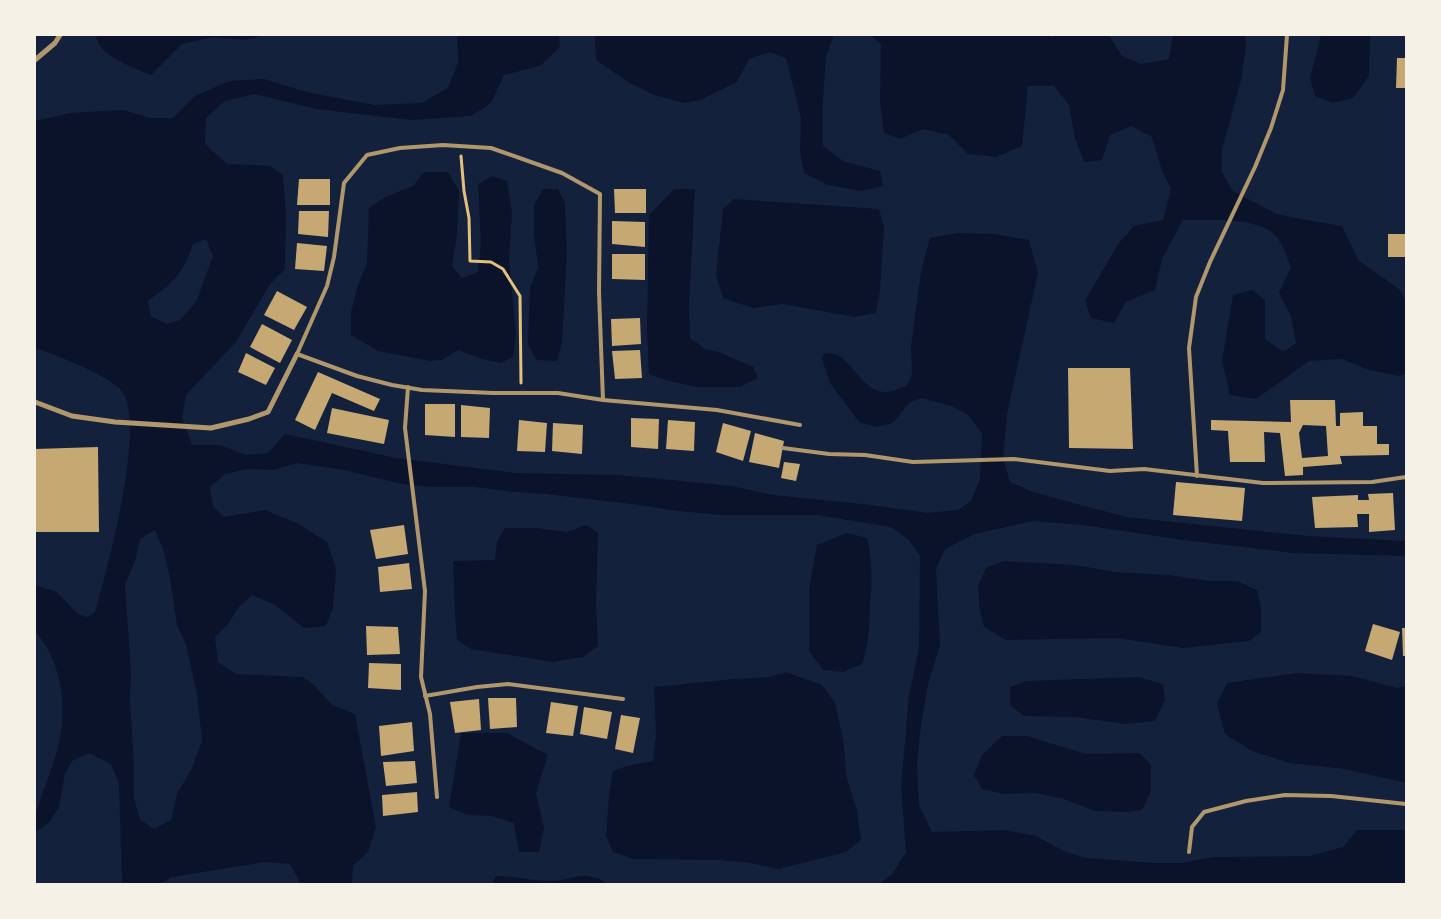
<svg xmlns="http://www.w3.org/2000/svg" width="1441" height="919" font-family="'Work Sans',sans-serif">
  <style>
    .water { fill: #0b132b; fill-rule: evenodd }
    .building { fill: #c6a872; fill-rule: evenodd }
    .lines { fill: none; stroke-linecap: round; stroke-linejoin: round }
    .path { stroke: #e5c07b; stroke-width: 3 }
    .service { stroke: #b1986c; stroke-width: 4 }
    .minor { stroke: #b1986c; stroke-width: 5 }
  </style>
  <rect width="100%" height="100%" fill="#14213d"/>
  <g class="water">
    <path d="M96,35H267L244,40L213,37L182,44L151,75C134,67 98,57 96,35Z"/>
    <path d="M457,35H559L560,47L540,66L504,75L491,103L471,116L411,120L316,109L255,94L225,101L206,118L205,144L227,164L270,166L283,175L286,216L285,269L270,284L236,342L186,395L182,418L192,445H220L246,455L268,453L285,434L396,458L517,473L617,475L663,479L731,486L774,495L871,505L928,513L958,510L971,501L980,479L982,433L967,414L951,406L922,398L910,402L893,423L876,427L859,422L830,383L822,359L824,354C849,346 859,394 887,392C893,392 900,388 906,386L912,375L911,347L921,271L930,238L958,233L994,234L1029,240L1038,273L1007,414L1003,458L1010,482L1033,492L1126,517L1308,536L1406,541V556L1293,553L1183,540L1083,525L1033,521L975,534L945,549L936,569L940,645L928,684L921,725L917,762L919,805L932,832L1005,830L1036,836L1066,852L1086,858L1155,863H1181L1213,857L1310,856L1343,847L1357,830H1406V884H880L893,873L906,852L901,786L909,695L919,648L920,556L909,540L891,527L817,515H721L670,510L640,505L546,494L514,492L475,487H431L402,484L344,470L297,463L274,470L248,469L225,474L210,487L213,506L224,517L265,510L297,523L327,542L336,569L333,608L326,626L304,628L275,605L252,595L238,608L229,623L215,637L218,662L236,674L303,677L314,685L332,705L355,714L376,827L368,852L353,866L352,884H301L290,864L265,862L172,877L160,884H122L119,783L111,764L89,753L72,761L65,774L59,807L49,823L35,832C35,826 34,818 36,813C43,791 52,769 58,747C68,708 62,662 35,631V585L57,592L78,614L87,617L95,612C106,573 149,418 120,389C106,375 55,354 35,348V121L70,113L123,110L150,118H173L195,96L229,81L264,79L307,92L374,105L421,103L448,88L458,62ZM206,239L213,256L196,302L180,320L167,324L151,316L148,301C173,283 184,273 193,244ZM155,530L163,549L170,578L177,625L186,645L197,694L202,741L192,768L177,794L171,820L154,829L140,820L134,798V765L130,701L131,672L125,585L135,561L140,539Z"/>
    <polygon points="595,35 834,35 826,56 823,100 823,146 843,161 880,171 883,186 861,191 828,185 804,173 800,152 801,118 786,58 770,52 749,59 737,82 700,100 684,103 654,95 630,83 596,60"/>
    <path d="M870,35H1043L1053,37L1054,35H1109L1122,56L1141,64L1169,59L1173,35H1245L1246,45L1241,80L1222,150V172L1233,191L1277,214L1306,220L1342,226L1359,261L1399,289L1406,302V374L1399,376L1369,370L1342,359L1309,361L1256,399L1230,395L1222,361L1233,295L1252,290L1265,300V339L1283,352L1296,343L1291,316L1279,293L1291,267C1287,258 1284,247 1278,239C1263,216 1208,220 1183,220L1162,259L1155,290L1126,302L1114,323L1091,318L1085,301L1118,244L1134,226L1163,220L1171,189L1162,171L1152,137L1131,126L1110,135L1102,160L1084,162L1075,138L1069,105L1054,86H1028L1022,146L996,157L968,154L949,135L923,129L900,139L884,133L880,103L881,44Z"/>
    <polygon points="1321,35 1370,35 1369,76 1353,98 1333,103 1315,96 1310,78"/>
    <polygon points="424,172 448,172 459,191 457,235 452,266 462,278 478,272 481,244 478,184 492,176 507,181 512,212 509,259 516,335 513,357 501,363 482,359 458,350 442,360 430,361 378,351 351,335 351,312 358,285 367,263 369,208 385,197 413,186"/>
    <polygon points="543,189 558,189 565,203 567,252 562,343 557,361 536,360 528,344 530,288 538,267 534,234 534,205"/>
    <polygon points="674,189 695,189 689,306 690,338 705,349 719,352 753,367 758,378 740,387 697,387 665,380 649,374 647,331 649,215"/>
    <polygon points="734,199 879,209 884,228 880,291 876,313 854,317 783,304 753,308 723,298 716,275 723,209"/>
    <polygon points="586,525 598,533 596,602 598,646 583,657 553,662 471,649 457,640 455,616 453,561 495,560 497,541 505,528 536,528 567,532"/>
    <path d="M847,533L867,538C873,562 872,583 870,607C869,630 869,642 862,664L843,672L823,670L809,651V589L817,545Z"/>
    <polygon points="1003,561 1075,565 1115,572 1169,575 1209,581 1237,581 1257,590 1261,608 1261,632 1249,641 1183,648 1116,638 1006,640 984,627 980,611 978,586 986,568"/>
    <polygon points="786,672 822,685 835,703 843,739 847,779 857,810 861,840 846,852 779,869 749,863 720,860 634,859 613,852 606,836 609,795 613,771 627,766 653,761 656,735 654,687 734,679 768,677"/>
    <polygon points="1297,673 1352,676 1397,688 1406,686 1406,783 1345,769 1289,763 1252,751 1225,734 1217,704 1227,683"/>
    <polygon points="1139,677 1163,684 1165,700 1155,721 1125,724 1075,717 1024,716 1010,705 1010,687 1026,681"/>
    <polygon points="461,733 507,733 548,755 536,793 544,828 539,852 519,852 514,823 491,816 468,815 449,807"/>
    <polygon points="1002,736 1027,736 1086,754 1140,753 1151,765 1151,791 1142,810 1127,812 1095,811 1064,799 1035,793 1002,794 982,789 974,775 982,755"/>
    <path d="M496,876C515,876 532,881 551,881C562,881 574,876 585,876C594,877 601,878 606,884H492Z"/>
  </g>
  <g class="building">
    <polygon points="1397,58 1406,58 1406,88 1396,88"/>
    <polygon points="299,179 330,179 330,205 297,205"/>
    <polygon points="614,189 646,189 646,213 615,213"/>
    <polygon points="299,211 329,211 328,237 298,234"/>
    <polygon points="612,221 645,222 645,247 612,244"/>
    <rect x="1388" y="234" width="18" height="23"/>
    <polygon points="297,243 327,246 324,271 295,269"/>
    <polygon points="612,254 645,254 645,280 612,279"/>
    <polygon points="277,291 307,307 294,330 264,315"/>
    <polygon points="640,318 641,344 612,346 611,319"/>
    <polygon points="262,324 292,340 280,363 250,347"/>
    <polygon points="640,350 642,378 615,379 612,351"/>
    <polygon points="246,353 275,368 266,385 238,372"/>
    <polygon points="1068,368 1130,368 1133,449 1069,448"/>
    <polygon points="318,372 380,399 374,411 332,393 315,430 295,420"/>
    <path d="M1290,400H1335L1336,426H1340V413L1363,412V426H1377V444H1389V455L1340,456L1342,464L1303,467V475L1285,476L1280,433L1264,432L1265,462H1230L1228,431L1211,430V420L1291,422ZM1303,425L1326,426L1328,456L1302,458L1299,433Z"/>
    <polygon points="425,404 455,404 455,437 425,435"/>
    <polygon points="461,405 490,408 489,438 461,437"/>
    <polygon points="332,408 389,420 384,444 327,433"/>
    <polygon points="631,418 659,419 658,449 631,447"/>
    <polygon points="519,420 547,423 545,452 517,451"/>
    <polygon points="668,420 695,422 694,451 666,449"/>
    <polygon points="553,423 583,425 582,454 552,451"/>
    <polygon points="723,423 751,431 743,461 716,452"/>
    <polygon points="755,433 784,441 779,468 749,462"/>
    <polygon points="98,447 99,532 35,532 35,449"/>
    <polygon points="784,462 800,464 796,481 781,478"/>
    <polygon points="1176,482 1245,488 1242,521 1173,515"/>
    <polygon points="1393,493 1395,530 1369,532 1369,514 1357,514 1358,527 1315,528 1312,497 1358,495 1358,500 1369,500 1368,494"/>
    <polygon points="404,525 408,554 376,559 370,530"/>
    <polygon points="409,563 412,589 380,592 378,567"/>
    <polygon points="1373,624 1400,632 1392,660 1365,651"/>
    <polygon points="366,626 398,627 400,654 367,655"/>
    <polygon points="1402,628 1406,628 1406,656 1403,656"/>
    <polygon points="369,663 401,664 401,690 368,688"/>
    <polygon points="488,698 516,698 517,727 490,729"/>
    <polygon points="479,699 481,730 455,733 450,702"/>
    <polygon points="551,702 578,706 573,736 546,733"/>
    <polygon points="584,707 612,712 607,739 580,734"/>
    <polygon points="621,715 640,718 633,753 615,749"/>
    <polygon points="412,722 414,751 381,756 379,726"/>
    <polygon points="415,761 417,783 386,786 383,762"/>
    <polygon points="417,792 418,812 383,816 382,795"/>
  </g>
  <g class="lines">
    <polyline class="path" points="461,156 464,191 469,218 470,261 491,262 503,269 520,296 521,383"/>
    <g class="service">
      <polyline points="408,387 405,428 425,591 421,677 430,714 437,797"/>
      <polyline points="603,400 599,292 600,194 562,173 491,148 443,145 400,148 367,155 344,183 334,257 327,286 297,354 357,376 392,385 422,390 493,393 558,393 603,400 717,410 800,425"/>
      <polyline points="783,448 829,454 865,455 913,462 1014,459 1110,471 1144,469 1263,483 1372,482 1406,477"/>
      <polyline points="1197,476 1189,348 1196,297 1210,262 1255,167 1271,128 1283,90 1287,35"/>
      <polyline points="425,696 477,687 508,684 623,699"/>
      <polyline points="1189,852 1192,827 1204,812 1246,801 1285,795 1331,796 1406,804"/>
    </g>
    <g class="minor">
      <polyline points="35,60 55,43 60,35"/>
      <polyline points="35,402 72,416 115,422 211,428 249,419 268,412 297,354"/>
    </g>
  </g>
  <rect width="1441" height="919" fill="none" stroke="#f6f1e7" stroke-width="72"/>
</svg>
